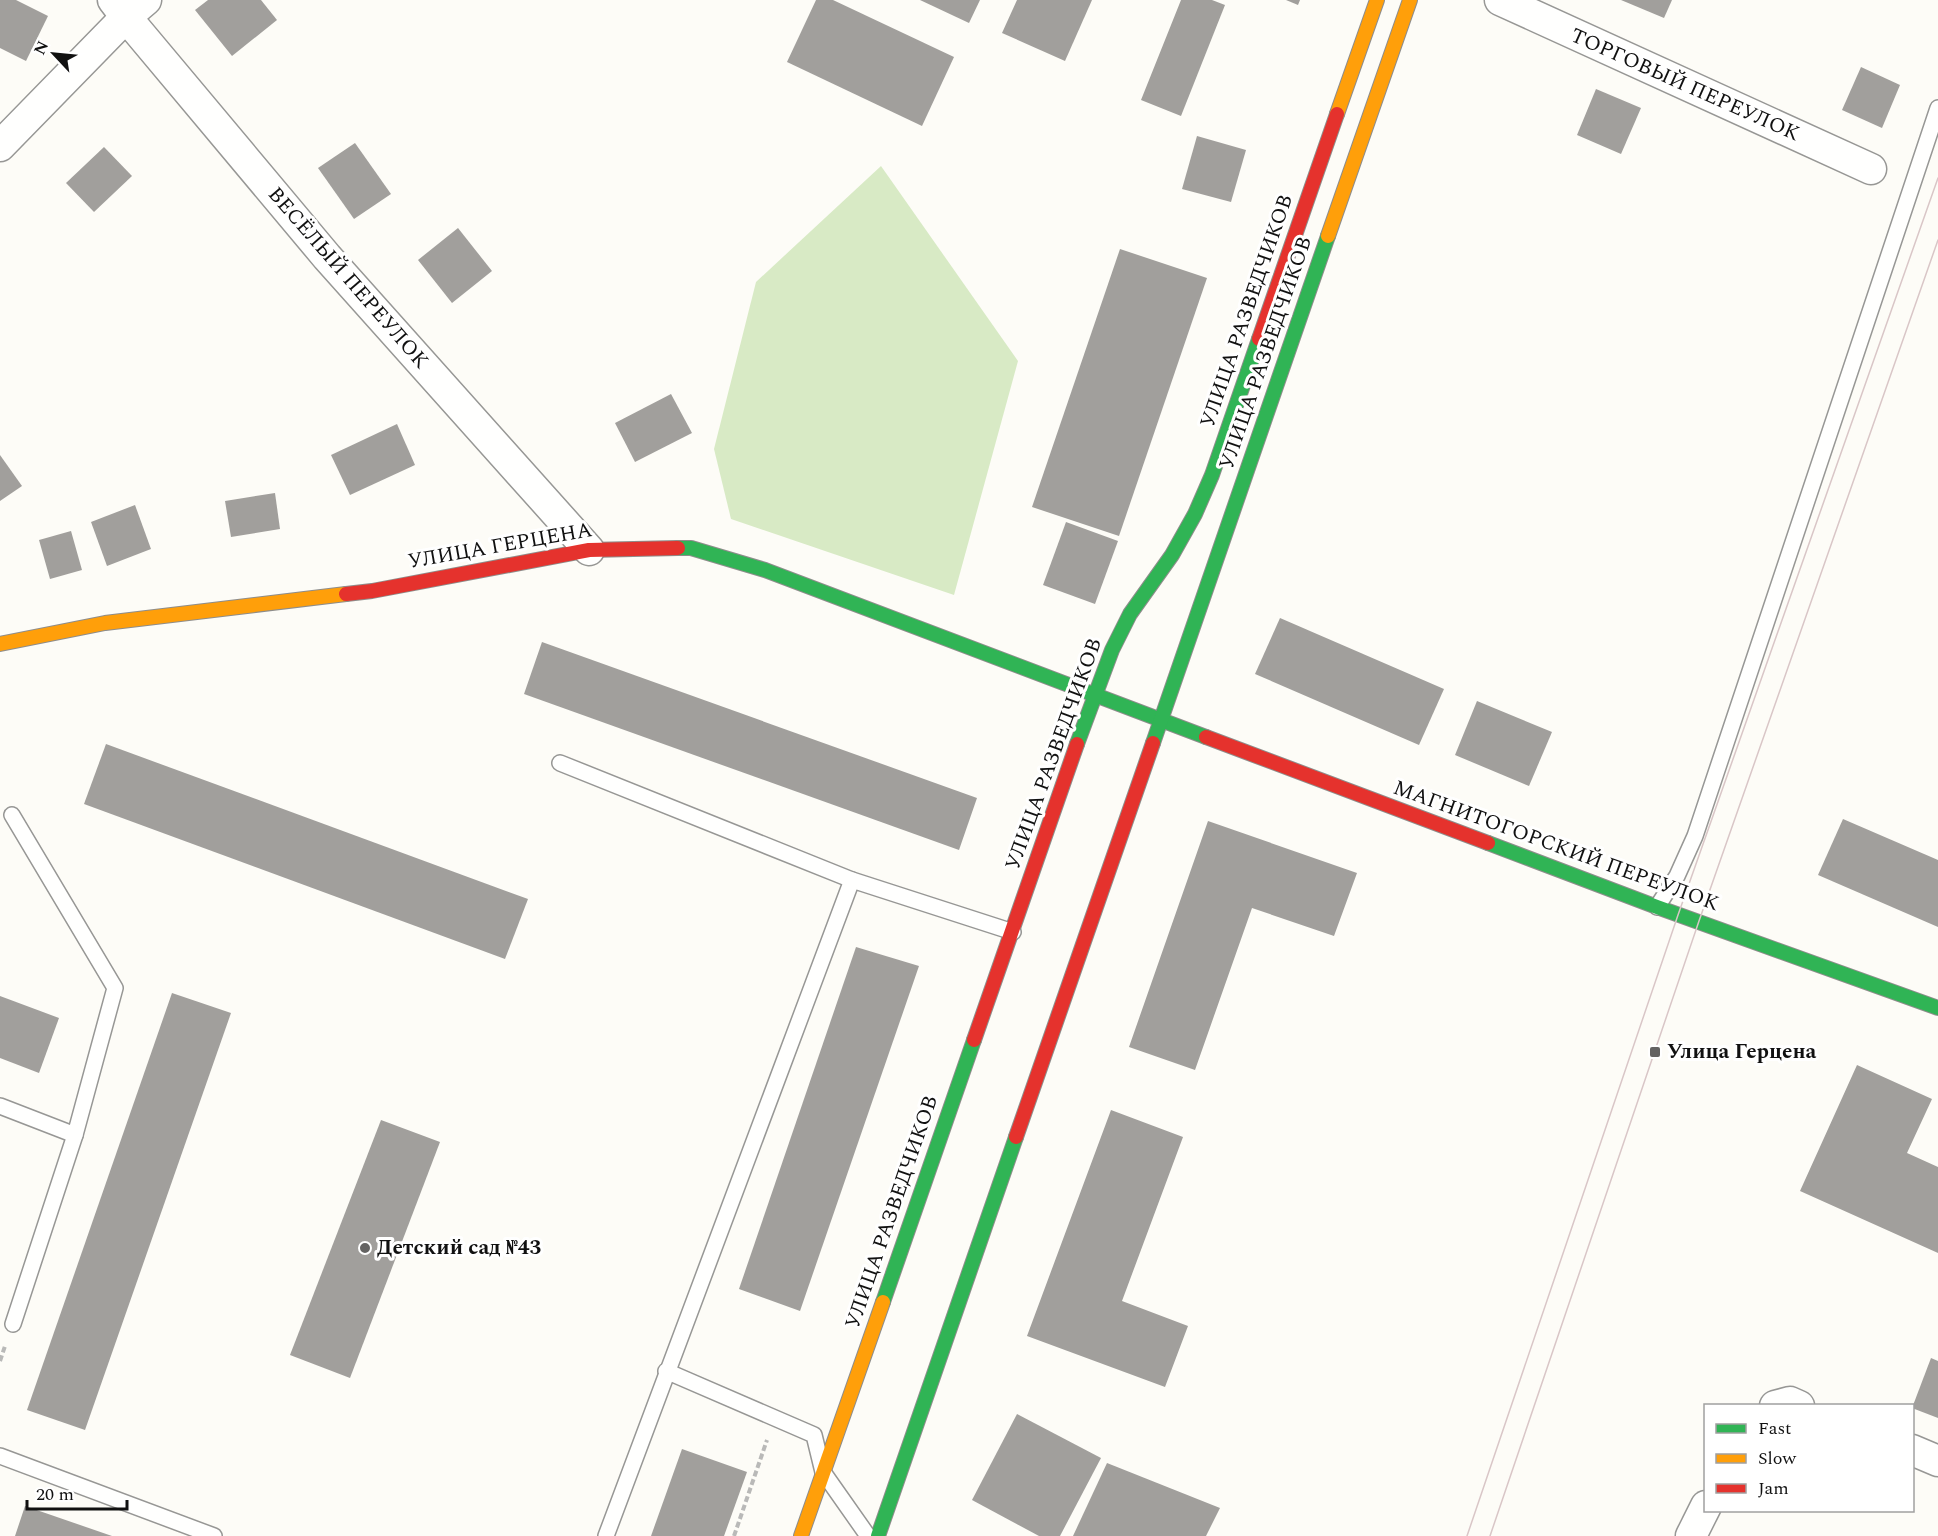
<svg xmlns="http://www.w3.org/2000/svg" width="1938" height="1536" font-family="Spectral,serif">
  <style>
    .forest { fill: #d8eac5 }
    .building { fill: #a19f9c }
    .lines { fill: none; stroke-linecap: round; stroke-linejoin: round }
    .lane-casing { stroke: #979795; stroke-width: 18 }
    .street-casing { stroke: #979795; stroke-width: 33 }
    .fast-casing { stroke: #8e8d8b; stroke-width: 16 }
    .slow-casing { stroke: #8e8d8b; stroke-width: 16 }
    .jam-casing { stroke: #8e8d8b; stroke-width: 16 }
    .path { stroke: #b9b9b8; stroke-width: 4; stroke-dasharray: 6 3; stroke-linecap: butt }
    .lane { stroke: #fffffe; stroke-width: 15 }
    .street { stroke: #fffffe; stroke-width: 30 }
    .fast { stroke: #30b455; stroke-width: 14 }
    .slow { stroke: #ff9f0a; stroke-width: 14 }
    .jam { stroke: #e5322d; stroke-width: 14 }
    .tram { stroke: #d9c6c7; stroke-width: 1.5 }
    .poi-dot { fill: #646362; stroke: #fff; stroke-width: 2 }
    .labels { text-anchor: middle; dominant-baseline: central; stroke-width: 6; stroke-linejoin: round; paint-order: stroke }
    .street-label { font-size: 21px; fill: #111; stroke: #fff }
    .poi-label { font-size: 21px; font-weight: bold; fill: #111; stroke: #fff; text-anchor: start }
  </style>
  <rect width="100%" height="100%" fill="#fdfcf7"/>
  <polygon class="forest" points="881,166 1018,361 954,595 731,519 714,449 756,282"/>
  <g class="building">
    <polygon points="0,0 16,0 48,16 26,61 0,48"/>
    <polygon points="208,0 261,0 277,20 232,56 195,10"/>
    <polygon points="816,0 833,0 954,57 922,126 787,62"/>
    <polygon points="920,0 980,0 969,23"/>
    <polygon points="1017,0 1092,0 1065,61 1002,33"/>
    <polygon points="1181,0 1212,0 1225,5 1181,116 1141,100"/>
    <polygon points="1286,0 1300,0 1298,5"/>
    <polygon points="1621,0 1672,0 1664,18"/>
    <polygon points="1861,67 1900,85 1882,128 1842,110"/>
    <polygon points="1596,89 1641,108 1621,154 1577,135"/>
    <polygon points="1197,136 1246,150 1231,202 1182,189"/>
    <polygon points="355,143 391,194 354,219 318,168"/>
    <polygon points="104,147 132,176 94,212 66,183"/>
    <polygon points="458,228 492,271 452,303 418,260"/>
    <polygon points="1120,249 1207,278 1119,536 1032,507"/>
    <polygon points="671,394 692,433 635,462 615,423"/>
    <polygon points="397,424 415,465 350,495 331,455"/>
    <polygon points="0,455 22,486 0,501"/>
    <polygon points="275,493 280,529 231,537 225,501"/>
    <polygon points="135,505 151,549 107,566 91,522"/>
    <polygon points="1066,522 1118,541 1095,604 1043,585"/>
    <polygon points="71,531 82,570 50,579 39,540"/>
    <polygon points="1280,618 1444,689 1419,745 1255,674"/>
    <polygon points="542,642 977,798 959,850 524,694"/>
    <polygon points="1477,701 1552,732 1529,786 1455,755"/>
    <polygon points="106,744 528,899 505,959 84,804"/>
    <polygon points="1843,819 1938,860 1938,927 1818,875"/>
    <polygon points="1208,821 1357,873 1334,936 1252,908 1195,1070 1129,1047"/>
    <polygon points="856,947 919,966 800,1311 739,1289"/>
    <polygon points="172,993 231,1013 85,1430 27,1410"/>
    <polygon points="0,996 59,1018 39,1073 0,1058"/>
    <polygon points="1857,1065 1932,1099 1907,1153 1938,1167 1938,1253 1800,1191"/>
    <polygon points="1111,1110 1183,1137 1122,1301 1188,1326 1165,1387 1027,1336"/>
    <polygon points="381,1120 440,1142 350,1378 290,1355"/>
    <polygon points="1931,1358 1938,1361 1938,1418 1912,1408"/>
    <polygon points="1017,1414 1101,1458 1060,1536 1039,1536 972,1500"/>
    <polygon points="682,1449 747,1472 724,1536 651,1536"/>
    <polygon points="1107,1463 1220,1508 1206,1536 1073,1536"/>
    <polygon points="25,1506 112,1536 15,1536"/>
  </g>
  <g class="lines">
    <g class="lane-casing">
      <g id="lane">
        <polyline points="560,763 852,880"/>
        <polyline points="12,815 115,988 75,1135 13,1324"/>
        <polyline points="1657,907 1677,876 1695,836 1938,108"/>
        <polyline points="0,1106 75,1135"/>
        <polyline points="666,1371 814,1435 823,1472 868,1536"/>
        <polyline points="0,1456 214,1536"/>
        <polyline points="606,1536 852,880 1013,932"/>
      </g>
    </g>
    <g class="street-casing">
      <g id="street">
        <polyline points="113,0 126,17 327,257 589,550"/>
        <polyline points="1500,0 1871,169"/>
        <polyline points="0,146 126,17 146,0"/>
        <polyline points="1775,1406 1790,1402 1799,1406"/>
        <polyline points="1912,1450 1938,1461"/>
        <polyline points="1691,1536 1706,1506"/>
      </g>
    </g>
    <g class="fast-casing">
      <g id="fast">
        <polyline points="678,548 691,548 765,570 1206,737"/>
        <polyline points="1153,743 1328,236"/>
        <polyline points="1077,744 1112,650 1130,614 1172,555 1195,514 1212,475 1259,339"/>
        <polyline points="1488,843 1657,907 1938,1008"/>
        <polyline points="883,1302 974,1040"/>
        <polyline points="878,1536 1016,1137"/>
      </g>
    </g>
    <g class="slow-casing">
      <g id="slow">
        <polyline points="1337,114 1377,0"/>
        <polyline points="1328,236 1410,0"/>
        <polyline points="0,644 105,623 346,594"/>
        <polyline points="801,1536 883,1302"/>
      </g>
    </g>
    <g class="jam-casing">
      <g id="jam">
        <polyline points="1259,339 1337,114"/>
        <polyline points="346,594 372,591 589,550 678,548"/>
        <polyline points="1206,737 1488,843"/>
        <polyline points="974,1040 1077,744"/>
        <polyline points="1016,1137 1153,743"/>
      </g>
    </g>
    <g class="path">
      <polyline points="0,1361 5,1346"/>
      <polyline points="734,1536 767,1440"/>
    </g>
    <use href="#lane" class="lane"/>
    <use href="#street" class="street"/>
    <use href="#fast" class="fast"/>
    <use href="#slow" class="slow"/>
    <use href="#jam" class="jam"/>
    <g class="tram">
      <polyline points="1467,1536 1678,915 1938,178"/>
      <polyline points="1490,1536 1699,921 1938,240"/>
    </g>
  </g>
  <g class="poi-dot">
    <rect x="1649" y="1046" width="12" height="12" rx="3"/>
    <circle cx="365" cy="1248" r="6"/>
  </g>
  <g class="labels">
    <g class="street-label">
      <text transform="translate(1685 85) rotate(24)">ТОРГОВЫЙ ПЕРЕУЛОК</text>
      <text transform="translate(348 278) rotate(49)">ВЕСЁЛЫЙ ПЕРЕУЛОК</text>
      <text transform="translate(1247 311) rotate(-71)">УЛИЦА РАЗВЕДЧИКОВ</text>
      <text transform="translate(1266 353) rotate(-71)">УЛИЦА РАЗВЕДЧИКОВ</text>
      <text transform="translate(500 546) rotate(-10)">УЛИЦА ГЕРЦЕНА</text>
      <text transform="translate(1054 754) rotate(-70)">УЛИЦА РАЗВЕДЧИКОВ</text>
      <text transform="translate(1556 846) rotate(20)">МАГНИТОГОРСКИЙ ПЕРЕУЛОК</text>
      <text transform="translate(892 1212) rotate(-71)">УЛИЦА РАЗВЕДЧИКОВ</text>
    </g>
    <g class="poi-label">
      <text x="1667" y="1052">Улица Герцена</text>
      <text x="377" y="1248">Детский сад №43</text>
    </g>
  </g>
  <rect x="1704" y="1404" width="210" height="108" fill="#ffffff" stroke="#a0a0a0" stroke-width="1.5"/>
  <rect x="1716" y="1424" width="30" height="9" fill="#30b455" stroke="#a0a0a0" stroke-width="1.5"/>
  <text x="1758" y="1434" font-size="18" fill="#111111">Fast</text>
  <rect x="1716" y="1454" width="30" height="9" fill="#ff9f0a" stroke="#a0a0a0" stroke-width="1.5"/>
  <text x="1758" y="1464" font-size="18" fill="#111111">Slow</text>
  <rect x="1716" y="1484" width="30" height="9" fill="#e5322d" stroke="#a0a0a0" stroke-width="1.5"/>
  <text x="1758" y="1494" font-size="18" fill="#111111">Jam</text>
  <g transform="translate(54 54) rotate(296)" stroke="#ffffff" stroke-width="4.5" paint-order="stroke">
  <path d="M0-4.5L10 22L0 15L-10 22Z" fill="#111111"/>
  <text y="-9" font-size="16" font-weight="bold" text-anchor="middle" fill="#111111">N</text>
  </g>
  <path d="M27 1500v9h100v-9" fill="none" stroke="#111111" stroke-width="3"/>
  <text x="36" y="1500" font-size="18" fill="#111111" stroke="#ffffff" stroke-width="4.5" paint-order="stroke">20 m</text>
</svg>
